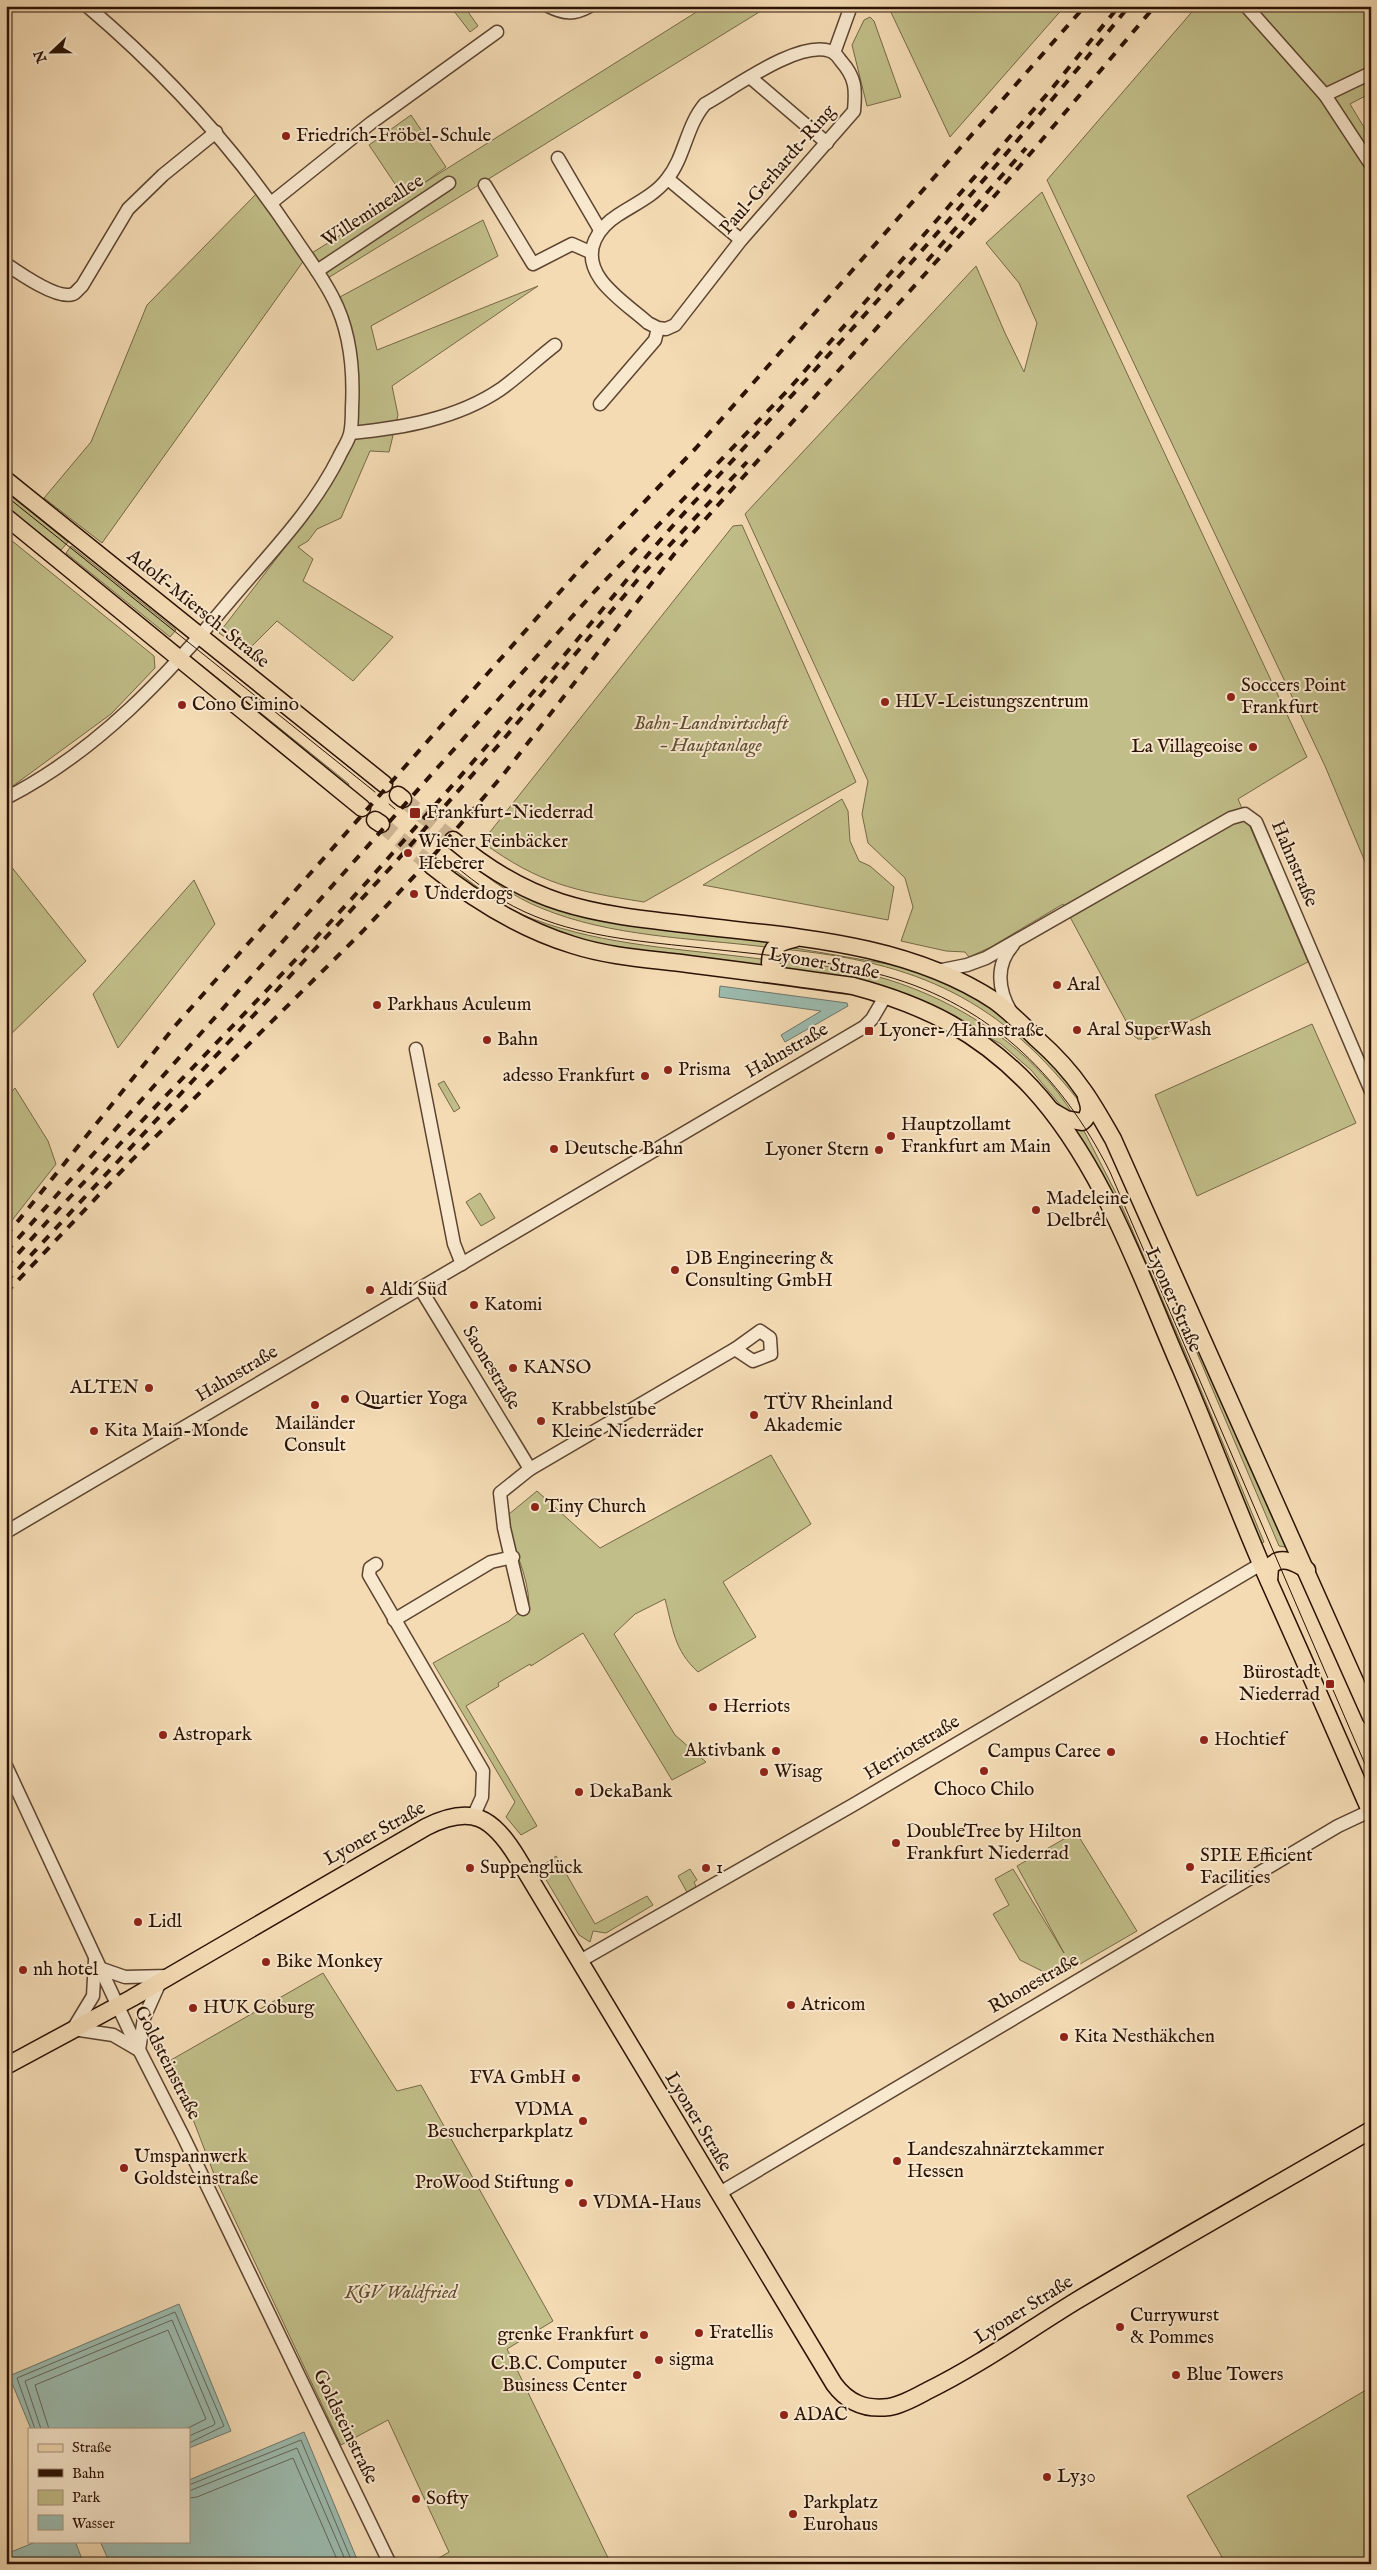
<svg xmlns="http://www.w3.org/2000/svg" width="1377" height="2570" font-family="'IM FELL English',serif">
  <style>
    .green { fill: #c1be89; stroke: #766846 }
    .water { fill: #9cbbaf; stroke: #6f776b }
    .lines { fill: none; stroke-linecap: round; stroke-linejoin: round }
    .shore { stroke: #64665a; stroke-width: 1 }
    .major-tunnel { stroke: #ccb391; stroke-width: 16; stroke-dasharray: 16 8; stroke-linecap: butt }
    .minor-casing { stroke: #5d4430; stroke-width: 15 }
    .major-casing { stroke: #2b1204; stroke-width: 19 }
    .minor { stroke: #f8e8ce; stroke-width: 12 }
    .major { stroke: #f4dbb4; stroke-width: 16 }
    .tram { stroke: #2b1204; stroke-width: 1 }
    .rail { stroke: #2b1204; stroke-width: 4; stroke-dasharray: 9 9; stroke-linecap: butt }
    .poi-dot { fill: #8f2418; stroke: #f8e8ce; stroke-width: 2 }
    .labels { text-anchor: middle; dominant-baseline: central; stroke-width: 4; stroke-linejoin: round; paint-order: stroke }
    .poi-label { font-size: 19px; fill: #2b1204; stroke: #f8e8ce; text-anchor: start }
    .street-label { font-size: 19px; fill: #2b1204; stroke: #f8e8ce }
    .park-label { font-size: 19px; font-style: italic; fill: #604e33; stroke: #f8e8ce }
  </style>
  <rect width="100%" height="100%" fill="#f4dbb4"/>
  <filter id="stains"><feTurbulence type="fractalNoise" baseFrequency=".004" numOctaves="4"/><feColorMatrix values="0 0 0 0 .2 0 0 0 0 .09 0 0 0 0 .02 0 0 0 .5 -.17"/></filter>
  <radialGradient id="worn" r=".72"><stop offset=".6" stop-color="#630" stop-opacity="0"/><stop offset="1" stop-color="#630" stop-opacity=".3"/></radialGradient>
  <g class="green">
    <polygon points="450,6 464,6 478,26 470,32"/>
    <polygon points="706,6 769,6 323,281 307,256 102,543 44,498 91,442 147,305 261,189 307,256 403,196 369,145 411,115 446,167 424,183"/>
    <polygon points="888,6 1065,6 950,137"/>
    <polygon points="1197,6 1371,6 1371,93 1350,104 1371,139 1371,876 1325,766 1047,180"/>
    <polygon points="870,17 874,21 901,97 867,106 852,45 864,20"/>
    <polygon points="1042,192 1307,757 1238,799 1308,962 1154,1039 1138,1039 1134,1036 1063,904 991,947 969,957 965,952 946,951 901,941 913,907 905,878 868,843 862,814 868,781 745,514 976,266 1005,333 1024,372 1037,323 1019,283 986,243"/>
    <polygon points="483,220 498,256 371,326 377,350 538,286 392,386 398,415 389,452 370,451 341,518 317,529 308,541 298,547 313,559 303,581 393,637 353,681 277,621 246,652 219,633 310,515 351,433 358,383 338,298"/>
    <polygon points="6,492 68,542 61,550 6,507"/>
    <path d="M742,525L856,782L644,902C574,891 540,884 482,842L733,526Z"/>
    <polygon points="6,536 154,656 155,668 111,714 6,791"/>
    <polygon points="71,546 176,630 170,637 66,553"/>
    <polygon points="211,655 358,767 355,772"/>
    <polygon points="200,664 349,784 346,788 199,666"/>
    <polygon points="842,799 848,811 850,841 859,861 870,866 894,887 888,920 703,885"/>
    <path d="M467,855L509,886L779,940L766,947C692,938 611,937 541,908C513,897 488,878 464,859Z"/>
    <polygon points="6,860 86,961 6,1039"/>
    <path d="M456,871C480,889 504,908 533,919C605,946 685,949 761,959L764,967C716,962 667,959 621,951C558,939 505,908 452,875Z"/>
    <polygon points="194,880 215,924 118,1048 93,994"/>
    <path d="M789,947L911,968L975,996L1011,1021L1048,1057L1085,1101V1109C1001,999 918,962 782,949Z"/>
    <path d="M777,960C814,964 851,969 886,979C959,1001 1034,1049 1074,1116L1067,1113L1031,1070L1001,1044L921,1001L871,984L784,969Z"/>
    <polygon points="1312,1024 1356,1123 1197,1196 1155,1095"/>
    <polygon points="444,1081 460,1108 454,1112 438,1084"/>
    <polygon points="15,1088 48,1141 56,1164 6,1228 6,1098"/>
    <polygon points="1095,1117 1291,1548 1279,1546 1133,1202 1107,1145 1092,1120"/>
    <polygon points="1082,1127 1118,1197 1188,1359 1264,1542 1259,1544 1070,1128"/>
    <polygon points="480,1193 495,1218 481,1226 466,1202"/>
    <path d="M771,1455L811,1524L723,1582L756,1637L698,1672C674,1650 673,1629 665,1599L635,1614L614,1634L675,1735L706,1762L672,1780L583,1633L531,1666L530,1664L498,1683L499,1686L466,1706L537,1826L521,1835L506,1817L515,1802L433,1663L509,1621L529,1604C528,1575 513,1545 503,1519L537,1491L600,1548Z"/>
    <polygon points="1076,1832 1137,1931 1056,1978 1020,1960 993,1914 1009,1905 995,1879 1013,1869 1064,1953 1017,1866"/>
    <polygon points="556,1856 595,1924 647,1896 653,1905 606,1933 593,1931 590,1942 579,1935 539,1868"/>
    <polygon points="690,1869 697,1880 694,1882 697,1889 688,1894 678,1876"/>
    <polygon points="323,1973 397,2091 421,2085 553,2321 507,2349 611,2564 429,2564 449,2552 388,2420 341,2445 217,2182 194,2122 164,2064"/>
    <polygon points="1371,2387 1371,2564 1226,2564 1187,2496"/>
  </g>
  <g class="water">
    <polygon points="720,986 847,1003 848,1006 785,1042 781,1035 821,1011 719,997"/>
    <polygon points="179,2304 231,2431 189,2448 189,2429 31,2429 9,2376"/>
    <polygon points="304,2432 359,2564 110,2564 100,2541 189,2541 189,2480"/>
    <polygon points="38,2541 75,2541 84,2564 6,2564 6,2554"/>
  </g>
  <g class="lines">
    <g class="shore">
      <polyline points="35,2429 17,2378 175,2312 224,2426 189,2443"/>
      <polyline points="41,2429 25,2381 172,2320 215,2423 214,2425 189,2436"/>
      <polyline points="49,2429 35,2385 168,2330 206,2419 186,2429"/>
      <polyline points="189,2485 301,2440 353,2564"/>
      <polyline points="189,2491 297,2448 347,2564"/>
      <polyline points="189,2498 197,2497 293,2458 339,2564"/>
    </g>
    <g class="major-tunnel">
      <polyline points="403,799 453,840"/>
      <polyline points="381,824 432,866"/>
    </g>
    <g class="minor-casing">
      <g id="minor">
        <path d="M548,6C564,14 574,15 590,6"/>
        <polyline points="1246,6 1325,95 1371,165"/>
        <polyline points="834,53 851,6"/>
        <polyline points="751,78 827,143"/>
        <polyline points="1325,95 1371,73"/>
        <polyline points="558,158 600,230"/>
        <polyline points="668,179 741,240"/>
        <polyline points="485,185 533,264 572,244 590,252"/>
        <polyline points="271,203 371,123 497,32"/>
        <path d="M6,264C19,273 58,300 73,294C76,293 79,288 82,286L128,209L163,175L216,132"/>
        <polyline points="317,271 449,183"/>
        <path d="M600,404L655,340L658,328L666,329L675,325L741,240L854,111C856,89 856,78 841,61C838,57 835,52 830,51C798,40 734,88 705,104C686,126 685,157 667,179C655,195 635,204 618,215C607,222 600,229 595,240C579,276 625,302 648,323L658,328"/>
        <path d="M351,433C402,428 457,419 501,389C519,376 537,359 555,345"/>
        <path d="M6,798C98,751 167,676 233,597C271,552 312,511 339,457C342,450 348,442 350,434C352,426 352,416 352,408C354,370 351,332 333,298C322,276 307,257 294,237C237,151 166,73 87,6"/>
        <polyline points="937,971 967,965 986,958 1231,818 1245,814 1256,822 1371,1091"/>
        <path d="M1011,1012C998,990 995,965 1013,945"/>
        <polyline points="416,1049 454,1244 462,1264"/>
        <polyline points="420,1288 530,1469 500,1493 504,1528 523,1609"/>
        <polygon points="760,1331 770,1338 771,1354 753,1361 735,1349"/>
        <polyline points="530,1469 735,1349"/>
        <polyline points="6,1532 864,1027 872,1019 886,995"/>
        <polyline points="376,1564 370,1568 369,1575 483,1771 482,1797 473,1817"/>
        <polyline points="394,1620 491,1562 513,1557"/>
        <polyline points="6,1766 130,2032 183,2136 390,2564"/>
        <polyline points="580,1961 853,1805 1261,1564"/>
        <polyline points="102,1969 125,1977 169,1976"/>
        <polyline points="73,2029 93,1996 95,1960"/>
        <polyline points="73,2029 113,2035 137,2049"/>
        <polyline points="139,2050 144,2018 160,1982"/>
        <polyline points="718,2194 1338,1826 1370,1811"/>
      </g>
    </g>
    <g class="major-casing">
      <g id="major">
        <polyline points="6,480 384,784"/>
        <polyline points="6,517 362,808"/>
        <polyline points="398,795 403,799"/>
        <polyline points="375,820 381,824"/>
        <path d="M453,840C530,905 587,913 684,924C789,937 904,941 995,1001C1010,1012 1024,1026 1037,1039C1054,1054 1070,1071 1083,1090C1094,1105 1103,1122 1113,1139L1371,1717"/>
        <path d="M432,866C474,900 521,929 573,945C610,957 650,959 688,964C743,971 798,978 853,986C925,1005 980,1033 1031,1087C1102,1163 1140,1275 1181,1369C1209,1434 1234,1501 1262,1566C1299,1648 1335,1731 1371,1813"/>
        <path d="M777,975L770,963C770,946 780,942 794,939"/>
        <path d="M1052,1111L1066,1119L1082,1122C1091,1115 1090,1107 1086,1097"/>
        <path d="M1269,1581L1270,1567C1280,1554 1296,1563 1307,1570"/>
        <path d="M6,2066L132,1998L426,1827C472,1804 492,1817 517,1857L834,2384C848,2403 865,2410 889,2407C902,2405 916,2397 927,2391C980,2365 1027,2331 1076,2301C1173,2243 1273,2187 1371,2130"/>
      </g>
    </g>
    <use href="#minor" class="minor"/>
    <use href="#major" class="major"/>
    <g class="tram">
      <polyline points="6,496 375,792"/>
      <polyline points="389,804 395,809"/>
      <path d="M442,855C468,877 494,898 525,912C578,936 636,941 693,947C753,954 815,958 874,973C985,1000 1060,1073 1110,1172L1371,1778"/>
    </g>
    <g class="rail">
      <polyline points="927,261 1026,148"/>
      <polyline points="6,1236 175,1026 582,567 696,448 1085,6"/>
      <polyline points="6,1252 595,591 788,390 1049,92 1119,6"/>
      <path d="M6,1267C129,1130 261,1001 383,864C447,792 510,720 572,646C614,596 654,545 698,498C846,337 992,176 1129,6"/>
      <polyline points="6,1282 393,865 503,740 640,577 747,462"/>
      <polyline points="6,1293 131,1161 363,931 433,856 503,775 675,553 986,206 1155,6"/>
    </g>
  </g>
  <g class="poi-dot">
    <circle cx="286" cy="136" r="5"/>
    <circle cx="1231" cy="697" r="5"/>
    <circle cx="885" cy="702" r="5"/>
    <circle cx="182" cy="705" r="5"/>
    <circle cx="1253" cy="747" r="5"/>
    <rect x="409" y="807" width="12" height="12" rx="2.5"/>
    <circle cx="408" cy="853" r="5"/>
    <circle cx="414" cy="894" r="5"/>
    <circle cx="1057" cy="985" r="5"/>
    <circle cx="377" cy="1005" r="5"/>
    <circle cx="1077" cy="1030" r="5"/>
    <rect x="864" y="1026" width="10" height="10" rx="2.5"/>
    <circle cx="487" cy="1040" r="5"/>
    <circle cx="668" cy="1070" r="5"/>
    <circle cx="645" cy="1076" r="5"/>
    <circle cx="891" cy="1136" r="5"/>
    <circle cx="554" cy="1149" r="5"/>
    <circle cx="879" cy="1150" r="5"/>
    <circle cx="1036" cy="1210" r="5"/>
    <circle cx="675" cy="1270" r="5"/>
    <circle cx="370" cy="1290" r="5"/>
    <circle cx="474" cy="1305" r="5"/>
    <circle cx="513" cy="1368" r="5"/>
    <circle cx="149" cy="1388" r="5"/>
    <circle cx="345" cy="1399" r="5"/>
    <circle cx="315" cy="1405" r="5"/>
    <circle cx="754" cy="1415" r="5"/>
    <circle cx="541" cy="1421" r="5"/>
    <circle cx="94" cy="1431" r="5"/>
    <circle cx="535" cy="1507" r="5"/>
    <rect x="1325" y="1679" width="10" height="10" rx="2.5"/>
    <circle cx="713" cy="1707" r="5"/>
    <circle cx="163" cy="1735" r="5"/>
    <circle cx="1204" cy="1740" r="5"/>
    <circle cx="776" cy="1751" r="5"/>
    <circle cx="1111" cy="1752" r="5"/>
    <circle cx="984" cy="1771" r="5"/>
    <circle cx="764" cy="1772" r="5"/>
    <circle cx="579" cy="1792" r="5"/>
    <circle cx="896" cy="1843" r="5"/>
    <circle cx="1190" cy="1867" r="5"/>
    <circle cx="470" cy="1868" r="5"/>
    <circle cx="706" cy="1868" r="5"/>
    <circle cx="138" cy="1922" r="5"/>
    <circle cx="266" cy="1962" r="5"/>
    <circle cx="23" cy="1970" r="5"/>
    <circle cx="791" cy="2005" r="5"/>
    <circle cx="193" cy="2008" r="5"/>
    <circle cx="1064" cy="2037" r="5"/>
    <circle cx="576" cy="2078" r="5"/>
    <circle cx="583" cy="2121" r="5"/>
    <circle cx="897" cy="2161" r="5"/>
    <circle cx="124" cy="2168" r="5"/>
    <circle cx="569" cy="2183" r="5"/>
    <circle cx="583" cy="2203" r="5"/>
    <circle cx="1120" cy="2327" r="5"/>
    <circle cx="699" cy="2333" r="5"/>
    <circle cx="644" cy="2335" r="5"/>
    <circle cx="659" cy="2360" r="5"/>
    <circle cx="637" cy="2375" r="5"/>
    <circle cx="1176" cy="2375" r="5"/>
    <circle cx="784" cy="2415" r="5"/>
    <circle cx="1047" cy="2477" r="5"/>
    <circle cx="416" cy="2499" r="5"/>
    <circle cx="793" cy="2514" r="5"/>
  </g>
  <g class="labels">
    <g class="poi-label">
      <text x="296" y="136">Friedrich-Fröbel-Schule</text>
      <text x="1241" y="686">Soccers Point<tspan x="1241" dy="22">Frankfurt</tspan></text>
      <text x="895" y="702">HLV-Leistungszentrum</text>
      <text x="192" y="705">Cono Cimino</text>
      <text x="1243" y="747" text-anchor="end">La Villageoise</text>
      <text x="426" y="813">Frankfurt-Niederrad</text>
      <text x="418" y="842">Wiener Feinbäcker<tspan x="418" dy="22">Heberer</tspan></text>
      <text x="424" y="894">Underdogs</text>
      <text x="1067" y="985">Aral</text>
      <text x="387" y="1005">Parkhaus Aculeum</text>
      <text x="1087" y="1030">Aral SuperWash</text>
      <text x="879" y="1031">Lyoner-/Hahnstraße</text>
      <text x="497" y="1040">Bahn</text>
      <text x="678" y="1070">Prisma</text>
      <text x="635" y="1076" text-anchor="end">adesso Frankfurt</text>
      <text x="901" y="1125">Hauptzollamt<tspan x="901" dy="22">Frankfurt am Main</tspan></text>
      <text x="564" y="1149">Deutsche Bahn</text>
      <text x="869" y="1150" text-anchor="end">Lyoner Stern</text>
      <text x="1046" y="1199">Madeleine<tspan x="1046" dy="22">Delbrêl</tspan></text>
      <text x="685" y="1259">DB Engineering &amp;<tspan x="685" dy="22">Consulting GmbH</tspan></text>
      <text x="380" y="1290">Aldi Süd</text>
      <text x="484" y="1305">Katomi</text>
      <text x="523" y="1368">KANSO</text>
      <text x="139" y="1388" text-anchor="end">ALTEN</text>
      <text x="355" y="1399">Quartier Yoga</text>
      <text x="764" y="1404">TÜV Rheinland<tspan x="764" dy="22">Akademie</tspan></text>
      <text x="551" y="1410">Krabbelstube<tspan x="551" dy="22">Kleine Niederräder</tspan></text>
      <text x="315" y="1424" text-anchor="middle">Mailänder<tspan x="315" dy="22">Consult</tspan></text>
      <text x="104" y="1431">Kita Main-Monde</text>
      <text x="545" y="1507">Tiny Church</text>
      <text x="1320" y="1673" text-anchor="end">Bürostadt<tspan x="1320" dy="22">Niederrad</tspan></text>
      <text x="723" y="1707">Herriots</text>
      <text x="173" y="1735">Astropark</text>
      <text x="1214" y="1740">Hochtief</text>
      <text x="766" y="1751" text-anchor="end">Aktivbank</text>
      <text x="1101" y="1752" text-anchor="end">Campus Caree</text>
      <text x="774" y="1772">Wisag</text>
      <text x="984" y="1790" text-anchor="middle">Choco Chilo</text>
      <text x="589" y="1792">DekaBank</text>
      <text x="906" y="1832">DoubleTree by Hilton<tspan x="906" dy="22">Frankfurt Niederrad</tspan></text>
      <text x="1200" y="1856">SPIE Efficient<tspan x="1200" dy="22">Facilities</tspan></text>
      <text x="480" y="1868">Suppenglück</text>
      <text x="716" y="1868">1</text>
      <text x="148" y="1922">Lidl</text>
      <text x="276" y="1962">Bike Monkey</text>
      <text x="33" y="1970">nh hotel</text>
      <text x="801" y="2005">Atricom</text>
      <text x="203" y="2008">HUK Coburg</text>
      <text x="1074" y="2037">Kita Nesthäkchen</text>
      <text x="566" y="2078" text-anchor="end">FVA GmbH</text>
      <text x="573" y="2110" text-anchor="end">VDMA<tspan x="573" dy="22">Besucherparkplatz</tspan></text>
      <text x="907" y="2150">Landeszahnärztekammer<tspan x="907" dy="22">Hessen</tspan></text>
      <text x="134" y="2157">Umspannwerk<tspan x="134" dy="22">Goldsteinstraße</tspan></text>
      <text x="559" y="2183" text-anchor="end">ProWood Stiftung</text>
      <text x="593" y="2203">VDMA-Haus</text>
      <text x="1130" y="2316">Currywurst<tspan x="1130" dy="22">&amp; Pommes</tspan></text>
      <text x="709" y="2333">Fratellis</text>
      <text x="634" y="2335" text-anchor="end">grenke Frankfurt</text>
      <text x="669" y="2360">sigma</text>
      <text x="627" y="2364" text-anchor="end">C.B.C. Computer<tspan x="627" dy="22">Business Center</tspan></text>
      <text x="1186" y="2375">Blue Towers</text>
      <text x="794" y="2415">ADAC</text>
      <text x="1057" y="2477">Ly30</text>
      <text x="426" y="2499">Softy</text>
      <text x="803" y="2503">Parkplatz<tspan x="803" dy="22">Eurohaus</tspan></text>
    </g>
    <g class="street-label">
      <text transform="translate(778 170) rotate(-49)">Paul-Gerhardt-Ring</text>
      <text transform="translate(373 211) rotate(-33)">Willemineallee</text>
      <text transform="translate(198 609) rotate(39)">Adolf-Miersch-Straße</text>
      <text transform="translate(1294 864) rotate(67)">Hahnstraße</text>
      <text transform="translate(824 964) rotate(10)">Lyoner Straße</text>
      <text transform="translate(787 1051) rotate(-30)">Hahnstraße</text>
      <text transform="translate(1173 1300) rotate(66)">Lyoner Straße</text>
      <text transform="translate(491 1368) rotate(59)">Saonestraße</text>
      <text transform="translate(237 1374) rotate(-31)">Hahnstraße</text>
      <text transform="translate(912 1748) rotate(-31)">Herriotstraße</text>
      <text transform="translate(375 1834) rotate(-29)">Lyoner Straße</text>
      <text transform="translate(1034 1984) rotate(-30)">Rhonestraße</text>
      <text transform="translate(167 2063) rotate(63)">Goldsteinstraße</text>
      <text transform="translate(698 2122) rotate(59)">Lyoner Straße</text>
      <text transform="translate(1024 2310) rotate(-32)">Lyoner Straße</text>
      <text transform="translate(345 2427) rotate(64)">Goldsteinstraße</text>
    </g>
    <g class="park-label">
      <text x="711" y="724">Bahn-Landwirtschaft<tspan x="711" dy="22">– Hauptanlage</tspan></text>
      <text x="401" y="2293">KGV Waldfried</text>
    </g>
  </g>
  <rect width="1377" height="2570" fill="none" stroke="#f4dbb4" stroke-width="25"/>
  <rect x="8" y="8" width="1362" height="2555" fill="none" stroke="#2b1204" stroke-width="2.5"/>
  <rect x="12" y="12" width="1352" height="2545" fill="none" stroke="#2b1204"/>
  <rect x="28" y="2428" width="162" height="115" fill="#f8e8ce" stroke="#a6927d"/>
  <rect x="38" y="2444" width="25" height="8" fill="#f4dbb4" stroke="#a6927d"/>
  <text x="72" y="2452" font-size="15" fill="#2b1204">Straße</text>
  <rect x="38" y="2469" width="25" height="8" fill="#2b1204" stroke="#a6927d"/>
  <text x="72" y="2478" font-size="15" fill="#2b1204">Bahn</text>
  <rect x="38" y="2490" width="25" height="15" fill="#c1be89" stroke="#a6927d"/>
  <text x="72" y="2502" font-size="15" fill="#2b1204">Park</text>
  <rect x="38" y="2515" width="25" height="15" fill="#9cbbaf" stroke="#a6927d"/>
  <text x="72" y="2528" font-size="15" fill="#2b1204">Wasser</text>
  <g transform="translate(52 52) rotate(248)" stroke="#f8e8ce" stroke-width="4" paint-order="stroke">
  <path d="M0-4L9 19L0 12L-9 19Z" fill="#2b1204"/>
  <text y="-8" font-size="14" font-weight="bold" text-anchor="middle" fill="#2b1204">N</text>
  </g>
  <rect width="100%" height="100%" filter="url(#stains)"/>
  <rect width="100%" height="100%" fill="url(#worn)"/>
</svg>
